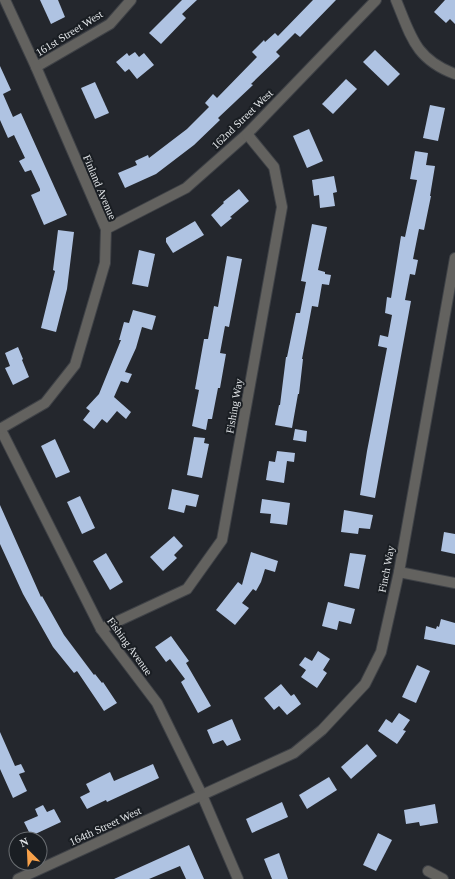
<svg xmlns="http://www.w3.org/2000/svg" width="455" height="879" font-family="'Times New Roman',serif">
  <style>
    .building { fill: #afc3e2 }
    .lines { fill: none; stroke-linecap: round; stroke-linejoin: round }
    .minor-casing { stroke: #3f4247; stroke-width: 12 }
    .minor { stroke: #63625f; stroke-width: 10 }
    .labels { text-anchor: middle; dominant-baseline: central; stroke-width: 4; stroke-linejoin: round; paint-order: stroke }
    .street-label { font-size: 11px; fill: #e2e5e8; stroke: #1a1e23 }
  </style>
  <rect width="100%" height="100%" fill="#24272d"/>
  <g class="building">
    <polygon points="40,0 58,0 65,17 51,24"/>
    <polygon points="182,0 197,0 182,14 186,18 161,44 149,33"/>
    <polygon points="313,0 336,0 300,37 295,33 276,52 280,56 251,84 253,85 218,118 220,120 194,145 156,174 125,188 118,173 137,165 135,161 148,155 149,158 187,129 209,107 205,103 213,94 217,98 257,57 252,52 264,40 265,42 275,33 278,36"/>
    <polygon points="445,0 455,0 455,24 450,19 446,23 434,12"/>
    <polygon points="375,50 400,74 388,86 363,62"/>
    <polygon points="135,52 139,57 144,53 154,65 137,79 129,69 125,72 116,62 127,53 129,56"/>
    <polygon points="0,66 11,90 3,94 13,117 21,113 67,215 44,225 31,195 40,191 40,189 31,170 25,172 19,161 25,158 14,135 8,138 0,120"/>
    <polygon points="346,79 357,89 333,114 322,104"/>
    <polygon points="95,82 109,113 95,119 81,88"/>
    <polygon points="430,105 445,108 438,141 423,138"/>
    <polygon points="309,129 323,161 307,168 293,136"/>
    <polygon points="415,151 428,153 426,165 435,166 430,196 431,196 424,230 419,229 413,259 418,260 415,275 410,274 405,300 411,301 375,498 360,495 367,451 387,348 378,346 380,335 388,337 392,315 385,313 387,297 391,298 401,236 405,237 417,180 410,179"/>
    <polygon points="334,176 337,192 333,193 335,206 320,208 319,195 314,196 312,180"/>
    <polygon points="239,189 249,201 230,217 232,218 221,227 211,215 224,203 223,202"/>
    <polygon points="195,221 204,235 173,253 166,242 166,238"/>
    <polygon points="312,224 327,227 318,270 325,272 325,274 331,275 329,285 322,284 318,307 312,306 302,359 303,359 299,394 298,394 292,428 275,425 279,405 280,405 286,357 287,357 296,313 300,313 306,282 301,281"/>
    <polygon points="58,230 74,232 67,289 56,332 41,328 55,271 53,270"/>
    <polygon points="139,250 155,254 148,287 132,284"/>
    <polygon points="227,256 242,259 229,327 225,326 220,353 226,354 220,388 218,388 212,419 208,419 206,430 192,426 199,390 195,389 204,339 208,339 214,306 218,307"/>
    <polygon points="133,310 156,316 152,330 142,327 136,348 125,372 132,374 128,383 121,381 114,397 131,412 126,419 117,411 107,423 102,419 94,429 83,420 90,411 86,408 99,394 121,340 119,340 124,322 129,323"/>
    <polygon points="18,347 23,359 22,360 29,377 13,385 5,368 10,366 5,353"/>
    <polygon points="295,429 307,431 306,442 293,440"/>
    <polygon points="194,437 205,438 204,443 209,444 202,478 187,475"/>
    <polygon points="55,439 70,472 56,478 41,446"/>
    <polygon points="277,451 295,453 294,462 287,461 284,483 266,480 269,461 275,462"/>
    <polygon points="172,489 199,495 196,507 186,505 184,513 168,509"/>
    <polygon points="80,496 95,528 82,534 67,502"/>
    <polygon points="262,499 290,503 287,525 270,523 271,514 260,513"/>
    <polygon points="0,505 41,597 42,596 64,635 94,675 95,674 102,683 103,682 117,703 104,711 77,671 74,673 53,647 23,594 0,544"/>
    <polygon points="344,510 373,515 370,529 359,528 358,534 341,532"/>
    <polygon points="444,532 455,534 455,554 441,551"/>
    <polygon points="174,536 183,546 174,555 177,558 163,571 150,557"/>
    <polygon points="251,552 278,561 275,572 265,569 261,582 256,591 253,589 242,603 249,608 235,625 216,610 238,582 242,585"/>
    <polygon points="106,553 123,582 110,590 93,561"/>
    <polygon points="350,553 366,555 359,589 344,586"/>
    <polygon points="328,602 355,609 351,624 339,621 337,630 322,626"/>
    <polygon points="441,619 455,623 455,645 424,639 426,626 436,629 437,626 439,627"/>
    <polygon points="171,636 189,661 186,663 211,706 198,713 181,682 185,679 170,659 166,662 155,647"/>
    <polygon points="318,651 330,659 323,670 327,673 317,688 301,677 306,670 299,665 305,657 312,661"/>
    <polygon points="417,665 430,671 416,703 402,697"/>
    <polygon points="281,684 291,696 294,694 301,704 287,715 279,706 274,710 264,698"/>
    <polygon points="399,713 410,720 403,730 406,731 397,744 378,731 386,719 392,723"/>
    <polygon points="232,719 241,740 227,746 223,740 213,744 207,730"/>
    <polygon points="0,732 15,766 21,764 25,772 19,774 27,791 13,798 0,769"/>
    <polygon points="367,744 377,756 351,779 341,767"/>
    <polygon points="153,764 159,778 107,802 106,800 87,809 80,797 90,792 86,784 110,772 114,781"/>
    <polygon points="329,777 337,790 307,809 299,795"/>
    <polygon points="282,802 288,817 252,833 246,819"/>
    <polygon points="435,804 438,823 420,826 419,822 406,824 404,810"/>
    <polygon points="43,805 47,812 54,809 61,822 31,836 24,822 38,816 35,809"/>
    <polygon points="378,833 392,840 376,871 363,865"/>
    <polygon points="189,845 204,879 186,879 180,866 149,879 114,879"/>
    <polygon points="279,853 288,879 272,879 264,859"/>
  </g>
  <g class="lines">
    <g class="minor-casing">
      <g id="minor">
        <path d="M396,0C411,36 415,59 455,74"/>
        <polyline points="36,67 110,24 131,0"/>
        <polyline points="106,229 186,188 247,134 376,0"/>
        <polyline points="0,428 101,629 157,703 202,795 238,879"/>
        <polyline points="0,429 45,403 75,365 105,263 106,229 36,67 5,0"/>
        <polyline points="399,572 455,583"/>
        <polyline points="101,629 187,589 222,540 282,207 274,167 247,134"/>
        <polyline points="428,871 443,879"/>
        <polyline points="18,879 294,753 322,730 365,684 381,652 399,572 455,258"/>
      </g>
    </g>
    <use href="#minor" class="minor"/>
  </g>
  <g class="labels">
    <g class="street-label">
      <text transform="translate(69 33) rotate(-32)">161st Street West</text>
      <text transform="translate(242 119) rotate(-44)">162nd Street West</text>
      <text transform="translate(100 187) rotate(67)">Finland Avenue</text>
      <text transform="translate(234 406) rotate(-80)">Fishing Way</text>
      <text transform="translate(386 569) rotate(-79)">Finch Way</text>
      <text transform="translate(130 646) rotate(54)">Fishing Avenue</text>
      <text transform="translate(105 826) rotate(-25)">164th Street West</text>
    </g>
  </g>
  <g transform="translate(28 851) rotate(336)"><circle r="19" fill="#1a1e23" stroke="#6a6e72"/>
  <path d="M0-3L7 15L0 10L-7 15Z" fill="#f7a14a"/>
  <text y="-6" font-size="11" font-weight="bold" text-anchor="middle" fill="#e2e5e8">N</text>
  </g>
</svg>
